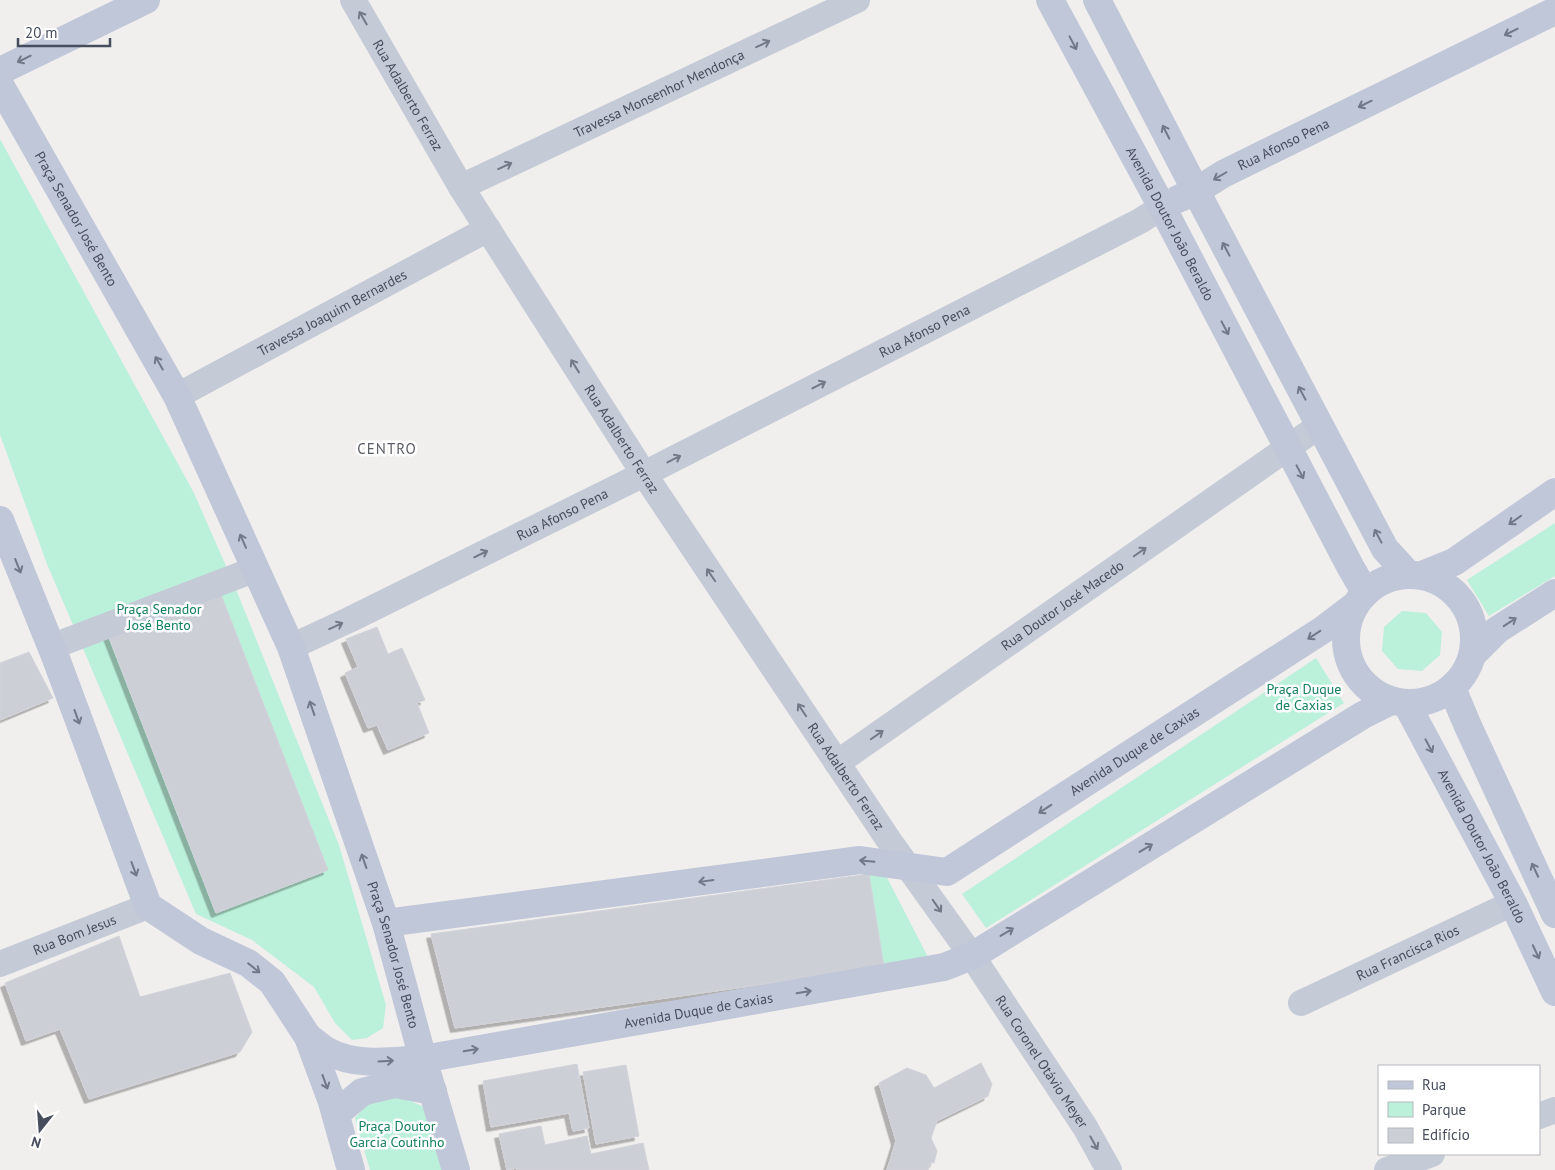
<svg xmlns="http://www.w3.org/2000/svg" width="1555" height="1170" font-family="'PT Sans',sans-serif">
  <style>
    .green { fill: #bbf0da }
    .building { fill: #cdcfd6; stroke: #d2d3da; filter: url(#shadow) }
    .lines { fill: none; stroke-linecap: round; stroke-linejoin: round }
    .street { stroke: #c4cad6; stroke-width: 26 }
    .secondary { stroke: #c0c7d8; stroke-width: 28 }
    .oneway { stroke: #727987 }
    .oneway2 { stroke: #717887 }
    .labels { text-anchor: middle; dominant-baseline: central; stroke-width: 5; stroke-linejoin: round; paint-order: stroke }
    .street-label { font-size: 14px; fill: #464d5c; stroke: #fff }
    .park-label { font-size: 14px; fill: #14805f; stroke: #fff }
    .neighbourhood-label { font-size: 15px; letter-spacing: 1px; fill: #5a5d63; stroke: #fff }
  </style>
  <defs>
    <filter id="shadow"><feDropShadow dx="-4.5" dy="4.5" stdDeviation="0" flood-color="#0004"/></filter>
  </defs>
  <rect width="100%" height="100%" fill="#f1efee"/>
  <g class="green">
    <polygon points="0,139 194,493 233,582 339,845 386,1005 383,1028 367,1038 352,1040 335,1023 314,987 252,940 196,914 47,564 0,435"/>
    <polygon points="1555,523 1555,576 1489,616 1467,580"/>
    <polygon points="1402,611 1426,613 1442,632 1440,655 1422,671 1398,669 1382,651 1384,627"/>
    <polygon points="1316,658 1344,703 986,928 962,894"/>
    <polygon points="884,872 928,957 884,967 869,874"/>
    <polygon points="400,1096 428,1109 444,1170 370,1170 355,1118 373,1097"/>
  </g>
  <g class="building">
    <polygon points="220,592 328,870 216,913 108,635"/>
    <polygon points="377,627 388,654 402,648 425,700 417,703 429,733 388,750 377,725 368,728 345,673 358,667 346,639"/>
    <polygon points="29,652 53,698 0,720 0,663"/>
    <polygon points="869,874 884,967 455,1028 431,934"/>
    <polygon points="119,936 140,997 230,973 252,1032 240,1052 89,1099 60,1029 26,1041 5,983"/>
    <polygon points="981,1063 992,1084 988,1096 937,1121 931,1138 937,1151 934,1163 930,1162 928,1170 887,1170 896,1141 879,1083 907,1068 926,1075 934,1088"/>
    <polygon points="577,1064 589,1128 573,1131 569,1113 491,1127 483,1081"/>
    <polygon points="626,1065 639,1136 596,1144 583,1072"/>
    <polygon points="541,1126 545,1145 587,1136 591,1154 643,1143 649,1170 517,1170 517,1168 507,1170 499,1134"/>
  </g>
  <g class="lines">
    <g class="street">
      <path id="s1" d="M353,0L461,187L644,474L888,839L972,956L1085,1127L1109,1170"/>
      <path id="s2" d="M461,187L857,0"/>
      <path id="s3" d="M177,396L488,229"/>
      <polyline points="51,647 256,569"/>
      <path id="s4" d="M291,647L349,620L644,474L1140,221L1162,207"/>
      <path id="s5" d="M837,763L1319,426"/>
      <path id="s6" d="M0,964L148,906"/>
      <path id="s7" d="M1301,1003L1513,903"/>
      <polyline points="1539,1116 1555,1110"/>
      <polyline points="1387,1170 1432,1154"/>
    </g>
    <g class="secondary">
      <path id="s8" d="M1050,0L1162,207L1351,568L1365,592"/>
      <polyline points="1097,0 1196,191 1385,549 1408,574"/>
      <polyline points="0,71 146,0"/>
      <path id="s9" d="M0,85L177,396L291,647L386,923L423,1059L456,1170"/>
      <path id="s10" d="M1178,199L1196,191L1223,174L1555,11"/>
      <polyline points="0,520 55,656 148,906 201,941 248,963 272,982 308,1037 332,1102 351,1170"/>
      <circle cx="1410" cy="639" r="64"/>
      <polyline points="1422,575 1454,562 1555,492"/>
      <polyline points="1473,654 1497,630 1555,593"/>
      <polyline points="1452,688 1467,724 1555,914"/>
      <path id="s11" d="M1406,703L1513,903L1555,992"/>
      <path id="s12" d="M386,923L860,860L947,872L1324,629L1353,607"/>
      <path id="s13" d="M308,1037C314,1041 320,1047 327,1051C356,1067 392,1061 423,1059L944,967L972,956L1363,715L1391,701"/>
      <polyline points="336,1114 362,1092 395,1084 433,1091"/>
    </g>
  </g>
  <defs><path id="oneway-shaft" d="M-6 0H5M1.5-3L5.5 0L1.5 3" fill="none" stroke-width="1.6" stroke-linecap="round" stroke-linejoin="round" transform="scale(1.25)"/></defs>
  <g class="oneway">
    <use href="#oneway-shaft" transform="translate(363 18) rotate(-120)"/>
    <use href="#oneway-shaft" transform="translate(763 44) rotate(-25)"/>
    <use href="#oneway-shaft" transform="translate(505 166) rotate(-25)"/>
    <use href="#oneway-shaft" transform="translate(575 366) rotate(-122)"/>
    <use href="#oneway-shaft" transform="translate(819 385) rotate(-27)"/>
    <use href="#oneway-shaft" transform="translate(674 459) rotate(-27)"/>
    <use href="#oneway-shaft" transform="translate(1140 552) rotate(-35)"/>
    <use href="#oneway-shaft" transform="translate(481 554) rotate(-26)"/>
    <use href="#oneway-shaft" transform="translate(711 575) rotate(-124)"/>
    <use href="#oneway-shaft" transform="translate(336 626) rotate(-25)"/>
    <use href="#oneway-shaft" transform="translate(802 710) rotate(-124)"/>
    <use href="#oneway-shaft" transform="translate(877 735) rotate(-35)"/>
    <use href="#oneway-shaft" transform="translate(937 906) rotate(55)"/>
    <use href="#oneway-shaft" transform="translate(1094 1143) rotate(61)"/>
  </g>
  <g class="oneway2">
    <use href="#oneway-shaft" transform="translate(1511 32) rotate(154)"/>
    <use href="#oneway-shaft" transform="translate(1073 43) rotate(62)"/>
    <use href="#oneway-shaft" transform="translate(24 59) rotate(154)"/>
    <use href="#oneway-shaft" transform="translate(1365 104) rotate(154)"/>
    <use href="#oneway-shaft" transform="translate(1166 132) rotate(-117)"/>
    <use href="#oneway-shaft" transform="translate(1220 176) rotate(150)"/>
    <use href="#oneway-shaft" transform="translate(1226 249) rotate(-118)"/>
    <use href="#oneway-shaft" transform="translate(1225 328) rotate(62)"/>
    <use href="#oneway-shaft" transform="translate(159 363) rotate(-120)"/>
    <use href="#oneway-shaft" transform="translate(1302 393) rotate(-118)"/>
    <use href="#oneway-shaft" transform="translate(1300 472) rotate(62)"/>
    <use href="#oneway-shaft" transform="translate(1515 520) rotate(145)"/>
    <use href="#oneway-shaft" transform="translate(1378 536) rotate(-118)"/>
    <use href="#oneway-shaft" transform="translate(243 541) rotate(-114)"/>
    <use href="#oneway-shaft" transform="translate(18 566) rotate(68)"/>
    <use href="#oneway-shaft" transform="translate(1510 622) rotate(-33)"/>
    <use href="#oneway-shaft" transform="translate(1314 635) rotate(147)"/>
    <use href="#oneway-shaft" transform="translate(312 708) rotate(-109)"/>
    <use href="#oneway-shaft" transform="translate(77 717) rotate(70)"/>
    <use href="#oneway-shaft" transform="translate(1429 746) rotate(62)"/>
    <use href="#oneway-shaft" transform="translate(1045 809) rotate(147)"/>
    <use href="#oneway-shaft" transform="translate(1146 848) rotate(-31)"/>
    <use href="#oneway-shaft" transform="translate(364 861) rotate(-109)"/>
    <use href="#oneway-shaft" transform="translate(867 861) rotate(-175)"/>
    <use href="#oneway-shaft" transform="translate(134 869) rotate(70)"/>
    <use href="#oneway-shaft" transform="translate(1535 870) rotate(-115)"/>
    <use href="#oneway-shaft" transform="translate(706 881) rotate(172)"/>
    <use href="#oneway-shaft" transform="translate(1007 932) rotate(-31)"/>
    <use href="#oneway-shaft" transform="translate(1536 952) rotate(65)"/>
    <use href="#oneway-shaft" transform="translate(254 968) rotate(39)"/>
    <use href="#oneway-shaft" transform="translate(804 992) rotate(-10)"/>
    <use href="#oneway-shaft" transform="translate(471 1050) rotate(-10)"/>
    <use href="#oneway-shaft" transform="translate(386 1061) rotate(-3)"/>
    <use href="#oneway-shaft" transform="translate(325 1082) rotate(70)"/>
  </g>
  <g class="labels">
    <g class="street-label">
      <text stroke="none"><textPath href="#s2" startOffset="219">Travessa Monsenhor Mendonça</textPath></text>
      <text stroke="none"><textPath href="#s1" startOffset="110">Rua Adalberto Ferraz</textPath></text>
      <text stroke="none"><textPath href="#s10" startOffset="119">Rua Afonso Pena</textPath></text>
      <text stroke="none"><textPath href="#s9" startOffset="154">Praça Senador José Bento</textPath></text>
      <text stroke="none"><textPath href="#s8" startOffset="254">Avenida Doutor João Beraldo</textPath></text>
      <text stroke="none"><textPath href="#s3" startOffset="176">Travessa Joaquim Bernardes</textPath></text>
      <text stroke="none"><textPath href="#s4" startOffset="708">Rua Afonso Pena</textPath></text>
      <text stroke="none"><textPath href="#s1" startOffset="515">Rua Adalberto Ferraz</textPath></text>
      <text stroke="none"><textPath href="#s4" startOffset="302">Rua Afonso Pena</textPath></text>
      <text stroke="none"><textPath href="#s5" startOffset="275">Rua Doutor José Macedo</textPath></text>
      <text stroke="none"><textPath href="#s12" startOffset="789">Avenida Duque de Caxias</textPath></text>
      <text stroke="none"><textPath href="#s1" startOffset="920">Rua Adalberto Ferraz</textPath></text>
      <text stroke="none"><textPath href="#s11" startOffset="162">Avenida Doutor João Beraldo</textPath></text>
      <text stroke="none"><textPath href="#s6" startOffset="80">Rua Bom Jesus</textPath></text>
      <text stroke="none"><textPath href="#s7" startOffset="118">Rua Francisca Rios</textPath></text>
      <text stroke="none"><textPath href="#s9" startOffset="958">Praça Senador José Bento</textPath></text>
      <text stroke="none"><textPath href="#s13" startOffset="401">Avenida Duque de Caxias</textPath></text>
      <text stroke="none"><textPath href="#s1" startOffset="1266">Rua Coronel Otávio Meyer</textPath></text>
    </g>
    <g class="park-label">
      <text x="159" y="609">Praça Senador<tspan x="159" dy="16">José Bento</tspan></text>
      <text x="1304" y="689">Praça Duque<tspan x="1304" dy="16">de Caxias</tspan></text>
      <text x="397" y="1126">Praça Doutor<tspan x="397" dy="16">Garcia Coutinho</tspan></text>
    </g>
    <g class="neighbourhood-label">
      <text x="387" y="448">CENTRO</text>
    </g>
  </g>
  <rect x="1378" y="1065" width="162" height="90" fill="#ffffff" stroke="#b5b8be"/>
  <rect x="1388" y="1081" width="25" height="8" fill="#c0c7d8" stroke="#b5b8be"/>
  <text x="1422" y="1090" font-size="15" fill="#464d5c">Rua</text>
  <rect x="1388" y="1102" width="25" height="15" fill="#bbf0da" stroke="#b5b8be"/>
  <text x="1422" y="1115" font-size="15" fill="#464d5c">Parque</text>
  <rect x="1388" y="1128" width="25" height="15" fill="#cdcfd6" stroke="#b5b8be"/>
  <text x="1422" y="1140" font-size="15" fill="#464d5c">Edifício</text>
  <g transform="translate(40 1130) rotate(197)" stroke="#ffffff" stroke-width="4" paint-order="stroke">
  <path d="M0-4L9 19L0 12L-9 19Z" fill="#464d5c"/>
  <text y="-8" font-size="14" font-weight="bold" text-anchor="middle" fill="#464d5c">N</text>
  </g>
  <path d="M18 38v8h92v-8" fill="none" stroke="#464d5c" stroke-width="2.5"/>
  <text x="25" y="38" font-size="15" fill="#464d5c" stroke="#ffffff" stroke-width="4" paint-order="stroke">20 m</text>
</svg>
